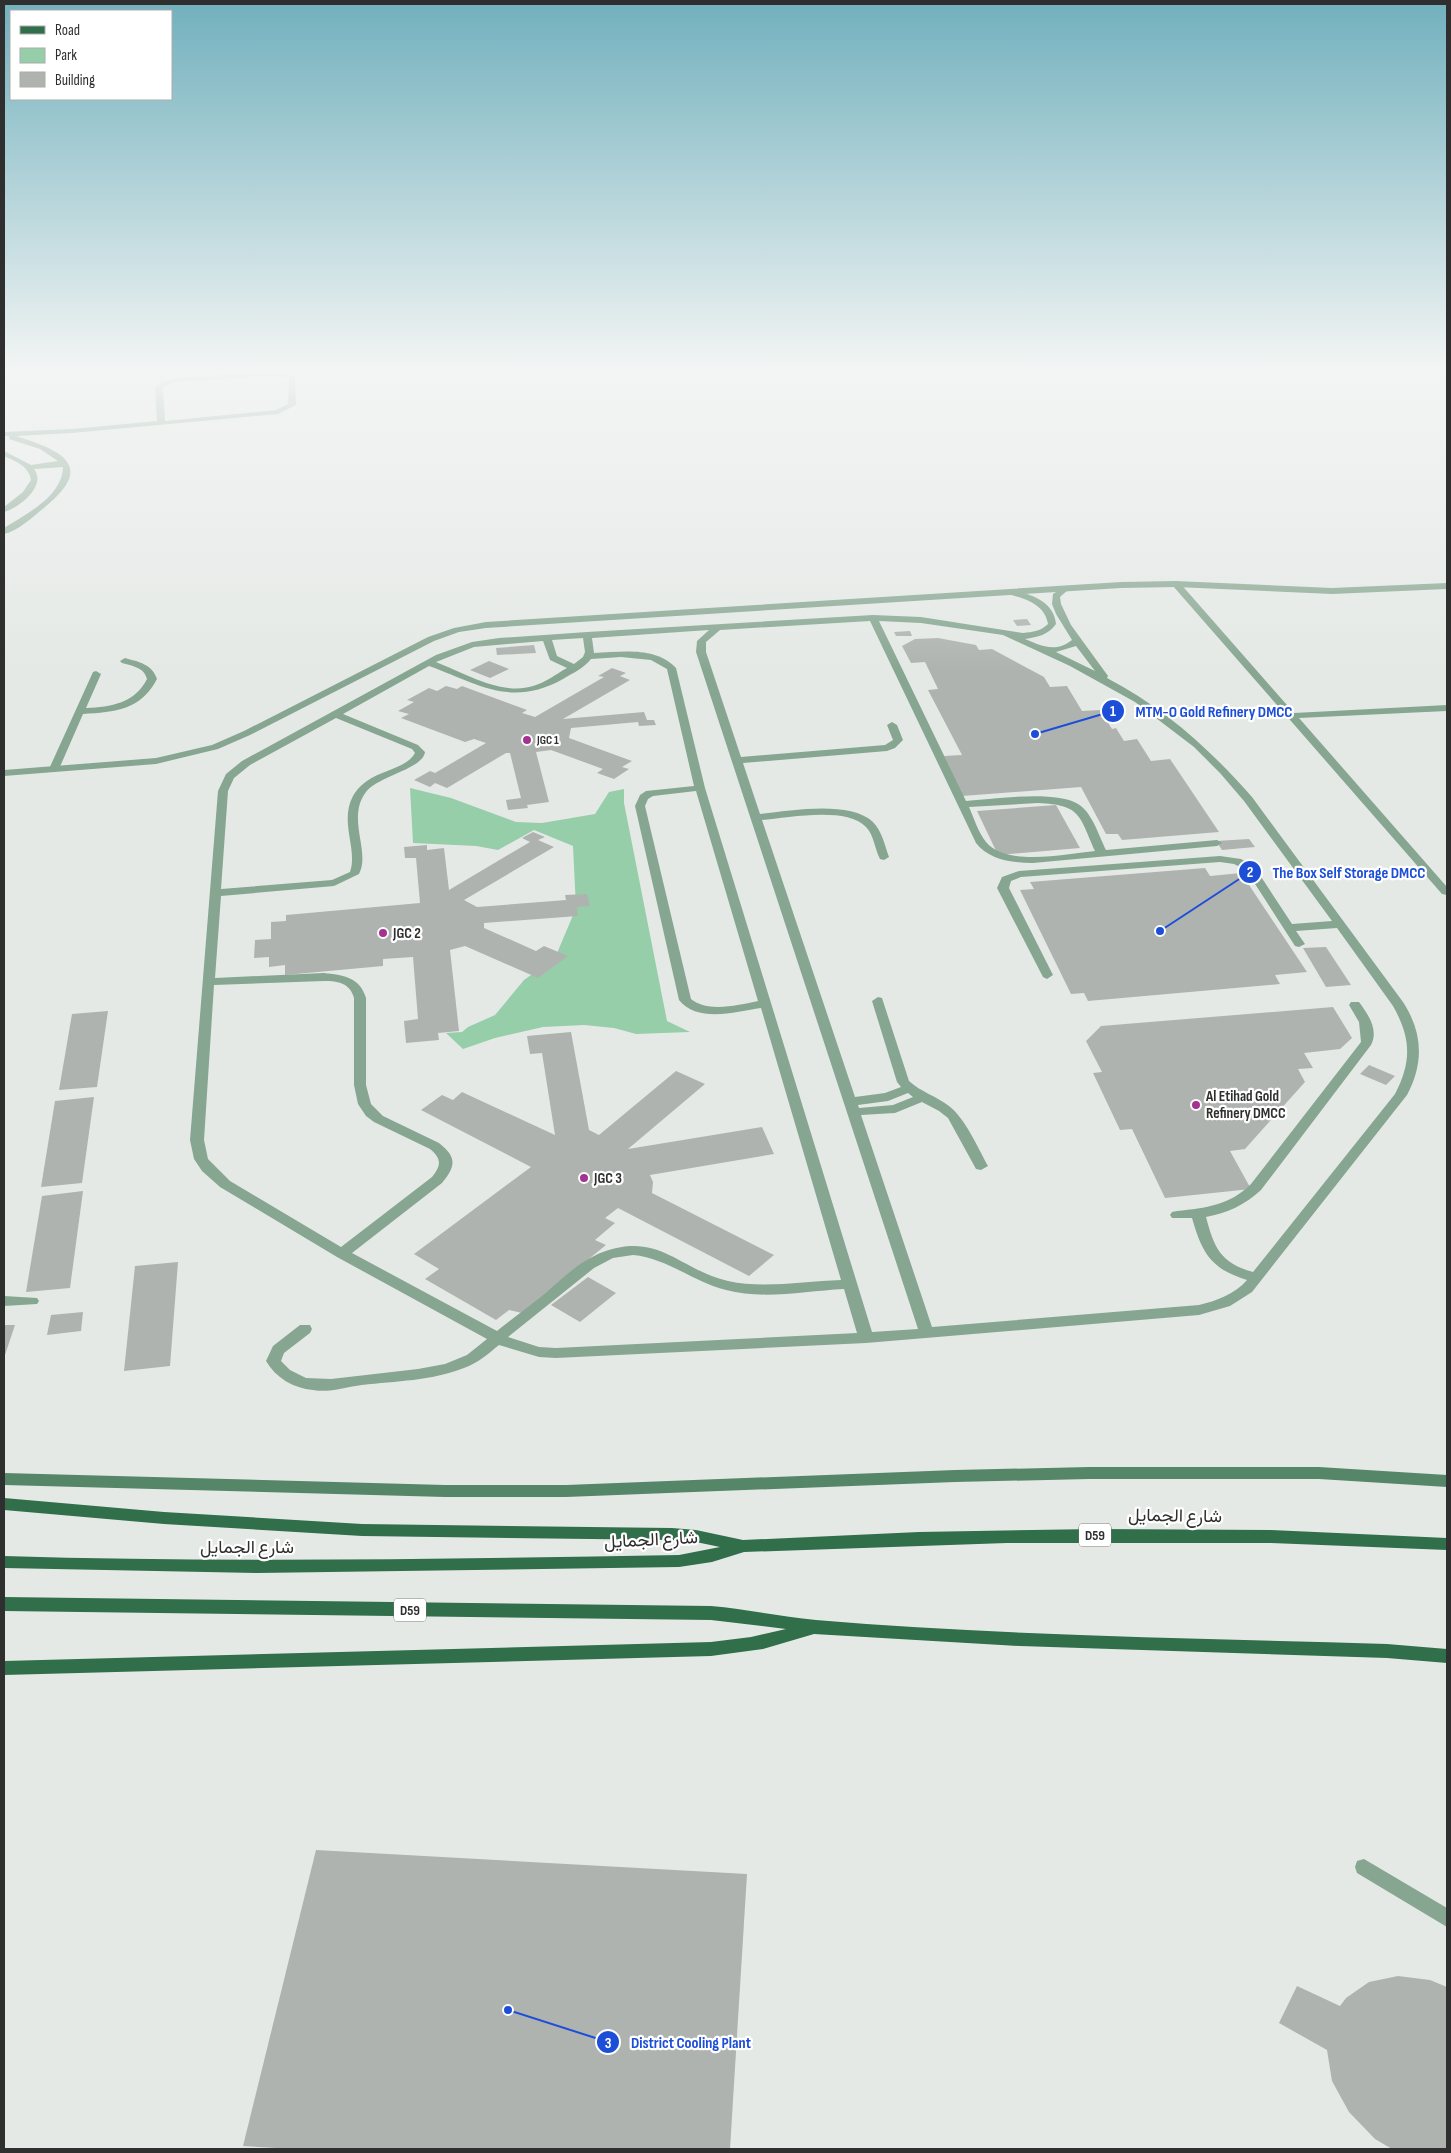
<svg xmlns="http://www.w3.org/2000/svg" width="1451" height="2153" font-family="'Sofia Sans Condensed',Vazirmatn,sans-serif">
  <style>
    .green { fill: #96ceaa }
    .building { fill: #afb3b0 }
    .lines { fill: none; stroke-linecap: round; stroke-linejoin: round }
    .service { fill: #87a691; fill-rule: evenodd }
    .minor { fill: #87a691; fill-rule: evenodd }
    .secondary { fill: #568668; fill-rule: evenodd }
    .primary { fill: #306f4a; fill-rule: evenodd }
    .poi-dot { fill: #a3338f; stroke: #fff; stroke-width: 2 }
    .labels { text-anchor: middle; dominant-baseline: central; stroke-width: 4.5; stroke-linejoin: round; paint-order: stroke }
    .far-poi-label { font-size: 12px; font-weight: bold; fill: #2e2f2e; stroke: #fff; text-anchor: start }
    .shield { fill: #fff; stroke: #6d6d6d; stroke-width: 1 }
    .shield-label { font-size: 14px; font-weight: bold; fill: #2e2f2e }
    .poi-label { font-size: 15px; font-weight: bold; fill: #2e2f2e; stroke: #fff; text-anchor: start }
    .near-street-label { font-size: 18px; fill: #2e2f2e; stroke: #fff }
    .leader { fill: none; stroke: #1d4ed8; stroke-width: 2 }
    .callout-dot { fill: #1d4ed8; stroke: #fff; stroke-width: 2 }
    .mark-label { font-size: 15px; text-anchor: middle; font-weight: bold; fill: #fff }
    .callout-label { font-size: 16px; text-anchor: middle; font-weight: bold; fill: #1d4ed8; stroke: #fff; stroke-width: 4.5; stroke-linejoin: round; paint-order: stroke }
  </style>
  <rect width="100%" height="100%" fill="#e5e9e6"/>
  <polygon class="green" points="410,788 451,798 516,822 542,823 595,814 609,792 624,789 624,803 667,1021 690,1032 636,1034 614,1028 584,1025 543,1027 495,1038 463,1049 446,1033 462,1032 468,1027 495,1015 524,980 555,958 576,908 573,846 534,830 498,850 476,846 413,843"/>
  <g class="building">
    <polygon points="1027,619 1031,625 1017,626 1013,620"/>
    <polygon points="910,631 912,636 896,636 894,632"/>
    <polygon points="938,638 976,645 979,650 992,649 1044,677 1050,687 1067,686 1082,711 1100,710 1112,729 1116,728 1124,741 1137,739 1151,761 1170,759 1219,832 1122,840 1118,834 1106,834 1081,787 962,796 944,756 962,755 928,690 938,689 925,662 911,663 902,646 915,639"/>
    <polygon points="534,645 536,653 497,655 496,648"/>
    <polygon points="489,661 509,669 490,678 470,670"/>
    <polygon points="612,668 626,673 620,676 630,680 563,719 644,712 647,720 654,720 656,725 639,726 638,722 571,728 569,738 632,761 622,767 629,769 614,779 597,773 603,769 551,750 536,752 549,802 527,805 528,808 508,810 506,800 521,798 510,753 506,753 447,788 435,783 430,787 414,780 430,771 435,773 486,743 474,739 465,742 401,718 409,714 398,711 414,702 407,700 429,688 437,691 446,686 457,689 462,686 527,710 522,713 535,717 604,677 598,676"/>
    <polygon points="1056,805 1080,848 998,855 977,811"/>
    <polygon points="533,832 545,837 538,840 554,847 464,900 477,907 566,900 565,895 587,894 590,906 577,907 578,916 484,923 484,928 536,951 544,946 568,956 538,978 465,946 450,950 459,1031 438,1033 439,1040 406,1043 404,1021 418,1019 413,957 383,959 383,966 285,975 285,965 269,967 269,957 254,958 255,940 271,939 271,922 286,921 286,915 420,903 416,858 405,858 404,847 427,845 427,850 444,848 449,890 530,842 522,838"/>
    <polygon points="1249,839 1255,847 1222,850 1216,841"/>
    <polygon points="1205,868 1210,876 1241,873 1307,972 1275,975 1280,984 1088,1001 1084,993 1071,994 1020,890 1034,889 1030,882"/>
    <polygon points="1326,947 1351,985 1326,987 1303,948"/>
    <polygon points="1333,1007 1352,1038 1340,1049 1304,1053 1313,1068 1298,1069 1305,1082 1245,1149 1230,1151 1251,1189 1165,1198 1132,1129 1120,1130 1093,1073 1102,1072 1086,1041 1101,1026"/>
    <polygon points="108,1011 97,1087 59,1090 72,1014"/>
    <polygon points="571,1032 589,1130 599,1135 676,1071 705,1084 628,1149 762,1127 774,1154 650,1175 653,1182 652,1193 774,1255 749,1276 618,1208 605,1218 615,1223 595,1240 606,1245 522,1313 509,1310 496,1320 425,1279 439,1269 414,1254 531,1167 421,1110 442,1095 453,1100 462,1092 555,1135 542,1053 530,1054 527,1036"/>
    <polygon points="1369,1065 1395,1076 1386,1085 1360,1074"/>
    <polygon points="94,1097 82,1183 41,1187 55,1101"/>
    <polygon points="83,1191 70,1288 26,1292 42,1196"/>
    <polygon points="178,1262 170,1366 124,1371 135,1266"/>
    <polygon points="588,1277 616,1293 580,1322 551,1305"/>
    <polygon points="83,1312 81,1331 47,1335 51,1315"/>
    <polygon points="4,1325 15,1325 4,1358"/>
    <polygon points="316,1850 747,1874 730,2149 295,2149 243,2146"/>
    <polygon points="1398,1976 1430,1980 1447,1987 1447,2149 1392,2149 1375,2139 1349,2112 1332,2081 1327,2050 1279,2023 1297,1986 1340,2006 1346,1998 1369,1982"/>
  </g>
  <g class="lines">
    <g class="service">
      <path d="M273,372H285L295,377L296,405L278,414L72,433L16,436C60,450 97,465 45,507C34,516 18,531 4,534V528C26,514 62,497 63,467L34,469C47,486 19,508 4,512V507L23,492L31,480C29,466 15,461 4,456V451L31,465L58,461L40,449L9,439V436H4V432L72,429L157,421L155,387L162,382L175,378ZM273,376L289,378L288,404L276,410L165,421L163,388L175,382Z"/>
      <polygon points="1176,581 1179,582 1294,713 1447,705 1447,711 1299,718 1447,887 1447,895 1442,894 1173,586 1173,582"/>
      <path d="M1065,586L1069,589L1060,597L1061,604L1071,625L1108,676L1107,678C1163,707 1210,749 1252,797L1403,1002C1423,1033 1424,1063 1407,1095L1252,1292L1230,1306L1199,1315L866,1343L556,1358L539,1357L499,1345C488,1354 478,1363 464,1368C431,1381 396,1381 362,1385C346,1387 329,1393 313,1390C293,1388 276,1378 266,1361L273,1346L300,1325H310L312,1329L310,1333L284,1353L281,1361L290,1370L306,1378L331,1379L418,1369L445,1364L467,1355L487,1339L337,1257L220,1187L202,1171L194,1159L190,1140L218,791L226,774L242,761L436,655L472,642L499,638L587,632L873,615L921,617L1023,633C1033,632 1041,631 1048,624C1045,604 1024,598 1007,594L1006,592L1010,589C1030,594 1054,601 1056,624C1048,635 1038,637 1025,639C1042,646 1055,653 1072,640L1056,614L1052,604L1053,594ZM870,621L976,843C989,860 1013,863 1033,863L1217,846L1222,843L1217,840L1106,850C1099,836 1092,812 1078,804C1056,790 993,799 966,801L879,621L921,623L1003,635L1070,666L1135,702L1194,747L1220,773L1244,801L1332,921L1292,924L1254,866L1241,859L1220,856L1019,871L1002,877L997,888L1043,977L1047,979L1053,975L1009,888L1011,881L1021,877L1220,862L1234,864L1246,870L1295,946L1299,947L1305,944L1296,931L1337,928L1393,1006C1411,1038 1412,1061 1395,1094L1253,1272C1220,1263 1214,1247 1206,1217C1227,1213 1245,1205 1261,1190L1371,1045C1379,1030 1368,1014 1359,1002H1351L1349,1005L1359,1022L1361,1042L1251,1184C1230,1205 1206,1208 1177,1211L1172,1212L1170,1215L1172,1218H1192C1202,1253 1211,1269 1247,1280C1235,1294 1216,1301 1199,1305L932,1327L861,1115L895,1113L922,1102L939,1111L948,1118L976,1169L981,1170L988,1166C978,1148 965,1118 949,1106C936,1096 921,1092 909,1081L882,998L878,997L872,1001L897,1082L901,1087L885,1093L855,1097L762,820C788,818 846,806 866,827C874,835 875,850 880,859L884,860L889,857C885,846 882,831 873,822C849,800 790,811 760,814L743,763L887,751L895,748L903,740L897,725L892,722L887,725L893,740L885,745L741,757L706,652V642L720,630ZM709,630L697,641L696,652L918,1329L872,1332L705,788L676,668C656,646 621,652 594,653L592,638ZM583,638L585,652L583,657L574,664L557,656L552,640ZM543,641L550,660L567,668C556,674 545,683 533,686C502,696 464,673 436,662L474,647ZM1076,646L1095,671L1056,652ZM621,657L651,660L667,669L694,786L646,791L640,795L635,806L679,1000C697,1023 736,1012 761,1008L841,1280C804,1281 764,1289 728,1281C680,1270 659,1231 603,1252C579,1261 561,1280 542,1296C527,1308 512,1319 497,1331L352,1253L442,1183C456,1166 457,1157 439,1143L383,1116L371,1104L366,1085V998C360,977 343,975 324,973L215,978L221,896L334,886L359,874C371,852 346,818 366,792C378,776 423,769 425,752L418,745L343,714L429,666C479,684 511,708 563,679C573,673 584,668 591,659ZM336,718L412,749L415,753C405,772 368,769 353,796C339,822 358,849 350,872L332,880L221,889L228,791L234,778L250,765ZM696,791L758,1001C738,1005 708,1013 691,999L645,806L648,799L653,796ZM1038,803C1081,805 1079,815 1095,851C1067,854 1006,867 986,842C978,832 974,818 969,807ZM324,981C338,981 350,983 354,998V1085L358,1104L366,1116L374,1122L430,1149C441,1158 442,1165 432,1177L341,1247L230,1181L208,1159L204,1140L214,985ZM908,1093L913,1097L893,1105L859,1108L858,1105L888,1101ZM633,1255C667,1258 693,1282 726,1290C763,1300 806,1291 844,1289L857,1333L556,1348L539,1347L508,1337L594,1268L613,1258Z"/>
      <path d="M125,658C139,662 152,664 157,679C141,710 115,712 83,714L59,769L54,772L50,771L49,769L93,672L96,671L101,674L86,708C111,707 135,703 147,679C144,667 132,666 122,663L120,661Z"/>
      <polygon points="4,1296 37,1298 39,1301 37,1304 4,1306"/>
      <polygon points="1364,1859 1447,1908 1447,1927 1357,1873 1355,1867 1357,1861"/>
    </g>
    <polygon class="minor" points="1176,581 1332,588 1447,583 1447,589 1332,594 1176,587 1121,588 486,628 459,632 434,641 250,735 218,749 156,764 4,776 4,770 156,758 212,745 244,731 428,637 454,628 486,622 1121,582"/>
    <polygon class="secondary" points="1089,1467 1319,1467 1447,1475 1447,1487 1319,1479 1089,1479 955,1482 566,1497 445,1497 4,1485 4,1473 445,1485 566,1485 955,1470"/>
    <g class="primary">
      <path d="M4,1498L164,1512L362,1524L672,1528L696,1530L743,1540L919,1532L1095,1529L1271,1530L1447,1538V1550L1271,1543H1007L744,1552L712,1562L679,1567L257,1573L4,1568V1556C229,1563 454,1559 679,1555L720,1547L696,1542L672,1540L362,1536L164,1524L4,1510Z"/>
      <path d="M4,1597L711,1606C746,1609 781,1617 816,1620C1006,1636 1197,1638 1387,1644L1447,1649V1663L1387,1658L1020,1646L814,1634L763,1649L711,1656L4,1675V1661L711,1642L751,1637L786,1629L711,1620L4,1611Z"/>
    </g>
  </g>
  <linearGradient id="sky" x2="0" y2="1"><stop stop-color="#71b0bd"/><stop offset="0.55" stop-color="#f3f5f4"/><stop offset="1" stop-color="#f3f5f4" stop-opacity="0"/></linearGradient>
  <rect width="1451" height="672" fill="url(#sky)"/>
  <g class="poi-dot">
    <circle cx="527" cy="740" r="5"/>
    <circle cx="383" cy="933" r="5"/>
    <circle cx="1196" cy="1105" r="5"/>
    <circle cx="584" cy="1178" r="5"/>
  </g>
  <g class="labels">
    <g class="far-poi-label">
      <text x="537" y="740">JGC 1</text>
    </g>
    <g class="shield">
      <rect x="1079" y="1523.5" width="32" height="23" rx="4"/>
      <rect x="394" y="1598.5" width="32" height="23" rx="4"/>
    </g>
    <g class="shield-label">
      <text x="1095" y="1535">D59</text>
      <text x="410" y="1610">D59</text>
    </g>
    <g class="poi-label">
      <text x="393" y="933">JGC 2</text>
      <text x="1206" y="1096">Al Etihad Gold<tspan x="1206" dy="17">Refinery DMCC</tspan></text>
      <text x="594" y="1178">JGC 3</text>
    </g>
    <g class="near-street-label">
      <text transform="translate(1175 1516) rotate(1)">شارع الجمايل</text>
      <text transform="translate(651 1540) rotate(-3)">شارع الجمايل</text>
      <text x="247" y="1547">شارع الجمايل</text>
    </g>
  </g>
  <path class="leader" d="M1035 734L1113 711M1160 931L1250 872M508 2010L608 2042"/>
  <g class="callout-dot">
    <circle cx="1035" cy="734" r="5"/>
    <circle cx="1160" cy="931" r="5"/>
    <circle cx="508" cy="2010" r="5"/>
    <circle cx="1113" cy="711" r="12"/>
    <circle cx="1250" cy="872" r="12"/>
    <circle cx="608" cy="2042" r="12"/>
  </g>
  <g class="mark-label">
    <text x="1113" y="716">1</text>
    <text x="1250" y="877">2</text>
    <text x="608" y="2048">3</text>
  </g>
  <g class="callout-label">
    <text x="1214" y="717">MTM-O Gold Refinery DMCC</text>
    <text x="1349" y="878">The Box Self Storage DMCC</text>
    <text x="691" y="2048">District Cooling Plant</text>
  </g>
  <rect width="1451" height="2153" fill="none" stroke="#2e2f2e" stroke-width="10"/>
  <rect x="10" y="10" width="162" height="90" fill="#ffffff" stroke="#abacab"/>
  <rect x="20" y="26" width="25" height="8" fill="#306f4a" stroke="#abacab"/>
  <text x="55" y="35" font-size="15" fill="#2e2f2e">Road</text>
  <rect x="20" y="48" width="25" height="15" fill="#96ceaa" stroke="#abacab"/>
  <text x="55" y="60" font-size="15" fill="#2e2f2e">Park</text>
  <rect x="20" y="72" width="25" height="15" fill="#afb3b0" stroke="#abacab"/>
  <text x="55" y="85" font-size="15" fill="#2e2f2e">Building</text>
</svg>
